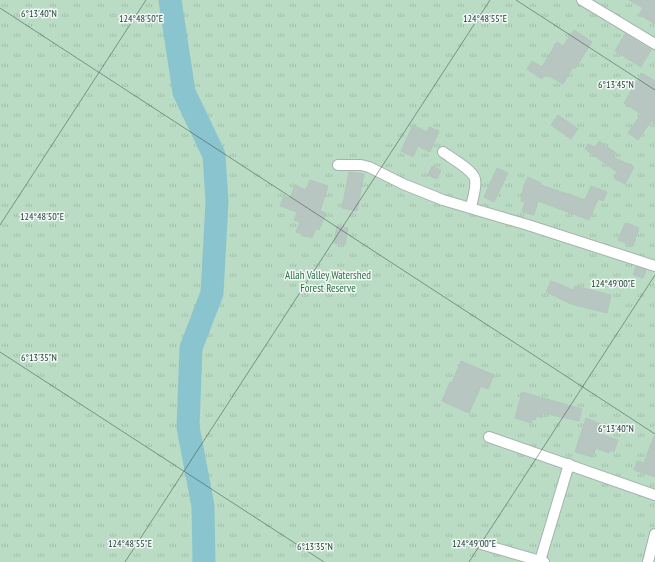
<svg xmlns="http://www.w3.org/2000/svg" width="655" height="562" font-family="'PT Sans Narrow',sans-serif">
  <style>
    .park { fill: url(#park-tufts) }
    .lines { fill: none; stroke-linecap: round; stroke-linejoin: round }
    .river { stroke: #8ac5cf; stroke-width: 23 }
    .building { fill: #b7c6c0; stroke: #b4c5be }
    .minor-casing { stroke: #a4b3ae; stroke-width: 12 }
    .minor { stroke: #fff; stroke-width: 10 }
    .ticks { fill: none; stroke: #223c35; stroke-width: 1; stroke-opacity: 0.45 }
    .labels { text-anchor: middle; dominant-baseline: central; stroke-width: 3; stroke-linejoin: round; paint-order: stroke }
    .park-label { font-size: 11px; fill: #2d7148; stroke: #f2f8f5 }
    .ticks-label { font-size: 10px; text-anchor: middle; fill: #223c35; stroke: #f2f8f5; stroke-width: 3; stroke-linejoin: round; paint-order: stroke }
  </style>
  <defs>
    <pattern id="park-tufts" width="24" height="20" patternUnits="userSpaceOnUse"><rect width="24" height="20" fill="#badcc4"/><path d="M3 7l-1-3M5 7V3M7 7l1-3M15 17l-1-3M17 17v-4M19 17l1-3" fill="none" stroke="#a0bea9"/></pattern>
  </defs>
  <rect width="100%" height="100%" fill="#e1ebe7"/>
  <rect class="park" x="0" y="0" width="655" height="562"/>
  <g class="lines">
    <polyline class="river" points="170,0 184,92 214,155 217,202 212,293 191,348 188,427 203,506 204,562"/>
  </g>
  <g class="building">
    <polygon points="629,0 655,0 655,24 639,14 643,8"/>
    <polygon points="574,30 592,42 575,69 573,67 563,84 545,74 542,79 527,69 532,61 542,67 557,42 563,46"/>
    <polygon points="625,34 651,50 641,67 615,51"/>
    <polygon points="642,73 655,81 655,124 651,121 638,140 628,133 641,114 624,103"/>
    <polygon points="558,115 578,129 571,139 551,125"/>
    <polygon points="413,125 427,132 429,127 439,131 430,152 418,146 413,157 401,151"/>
    <polygon points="599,141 616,153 613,157 634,167 625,184 614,178 617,172 585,149 588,144 595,147"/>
    <polygon points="432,166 441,170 437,179 428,175"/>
    <polygon points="497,168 508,173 494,202 484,197"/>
    <polygon points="349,172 364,174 357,211 342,208"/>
    <polygon points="528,177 541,183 541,185 585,200 591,186 607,192 603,201 598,199 589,220 538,201 534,215 522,212 525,202 521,201 524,185"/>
    <polygon points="310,180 328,186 320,211 326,213 319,230 316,228 312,238 296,232 300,222 294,220 297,212 280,206 284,196 290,198 295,185 306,190"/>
    <polygon points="625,223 639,228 633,246 618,240"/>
    <polygon points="337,226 348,228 345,245 334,243"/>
    <polygon points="636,267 646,270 643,278 633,275"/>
    <polygon points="551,281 574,290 575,286 611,295 607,313 571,304 546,292"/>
    <polygon points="461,361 494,375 488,389 481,386 469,413 442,401 450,382 452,383"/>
    <polygon points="522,392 582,409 579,421 543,413 541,418 537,416 535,420 532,419 531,423 515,418"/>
    <polygon points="586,418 601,424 597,433 618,440 614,452 610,450 609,453 596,448 593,457 575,452"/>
    <polygon points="654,436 655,436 655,477 634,470 637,461 644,463"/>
  </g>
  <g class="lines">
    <g class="minor-casing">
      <g id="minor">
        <polyline points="582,0 655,44"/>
        <path d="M443,152C451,158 473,170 475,179C477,188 472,199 471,208"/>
        <polyline points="338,165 361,165 369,167 403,184 443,200 528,225 655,266"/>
        <polyline points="489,437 655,495"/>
        <polyline points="481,544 544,562"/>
        <polyline points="540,561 569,464"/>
        <polyline points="648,562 655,534"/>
      </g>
    </g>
    <use href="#minor" class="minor"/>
  </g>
  <path class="ticks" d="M516,0L655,90M0,8L655,434M0,225L146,0M0,352L324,562M125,562L490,0M469,562L655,275"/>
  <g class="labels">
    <g class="park-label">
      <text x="328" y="275">Allah Valley Watershed<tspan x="328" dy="13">Forest Reserve</tspan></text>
    </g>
  </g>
  <g class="ticks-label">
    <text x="39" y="17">6°13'40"N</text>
    <text x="141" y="22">124°48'50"E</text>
    <text x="485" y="22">124°48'55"E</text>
    <text x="616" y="88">6°13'45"N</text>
    <text x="42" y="220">124°48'50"E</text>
    <text x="613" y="287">124°49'00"E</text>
    <text x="39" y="361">6°13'35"N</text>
    <text x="616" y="432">6°13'40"N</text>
    <text x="130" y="547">124°48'55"E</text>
    <text x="474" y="547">124°49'00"E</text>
    <text x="315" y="550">6°13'35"N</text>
  </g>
</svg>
